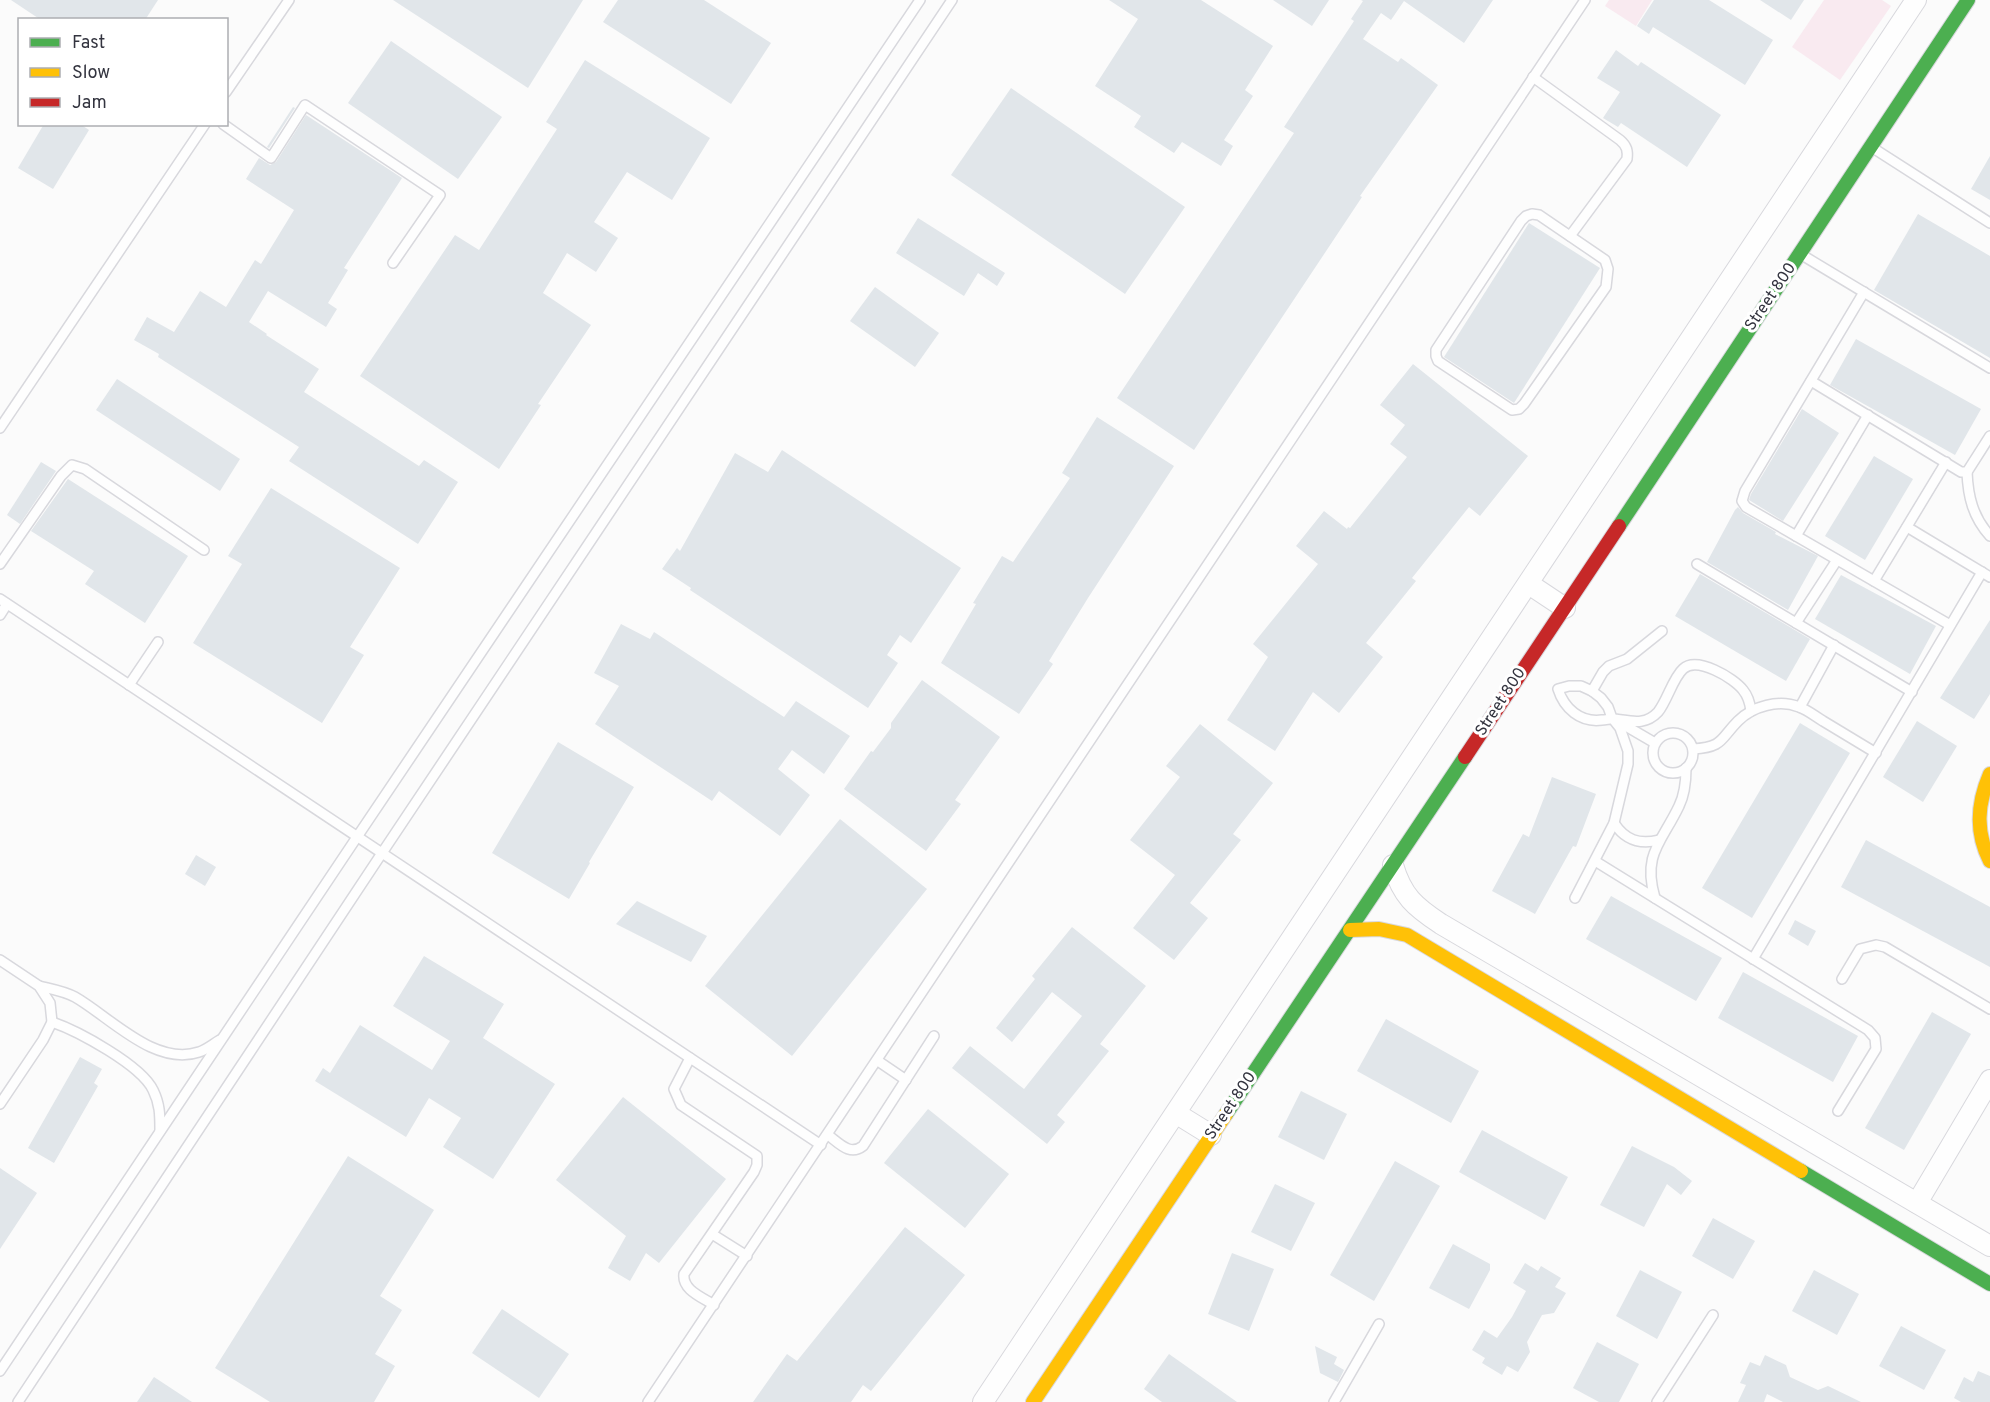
<svg xmlns="http://www.w3.org/2000/svg" width="1990" height="1402" font-family="Overpass,sans-serif">
  <style>
    .green { fill: #f9eaf0 }
    .building { fill: #e1e6ea }
    .lines { fill: none; stroke-linecap: round; stroke-linejoin: round }
    .lane-casing { stroke: #d8d8dd; stroke-width: 12 }
    .street-casing { stroke: #d8d8dd; stroke-width: 22 }
    .fast-casing { stroke: #d8d8dd; stroke-width: 16 }
    .slow-casing { stroke: #d8d8dd; stroke-width: 16 }
    .jam-casing { stroke: #d8d8dd; stroke-width: 16 }
    .lane { stroke: #fefefe; stroke-width: 9 }
    .street { stroke: #fefefe; stroke-width: 20 }
    .fast { stroke: #4caf50; stroke-width: 14 }
    .slow { stroke: #ffc107; stroke-width: 14 }
    .jam { stroke: #c62828; stroke-width: 14 }
    .labels { text-anchor: middle; dominant-baseline: central; stroke-width: 6; stroke-linejoin: round; paint-order: stroke }
    .street-label { font-size: 16px; fill: #33343f; stroke: #fff }
  </style>
  <rect width="100%" height="100%" fill="#fbfbfb"/>
  <g class="green">
    <polygon points="1609,0 1652,0 1636,26 1605,6"/>
    <polygon points="1824,0 1882,0 1891,6 1840,80 1792,47"/>
  </g>
  <g class="building">
    <polygon points="11,0 158,0 145,20 41,20"/>
    <polygon points="393,0 583,0 528,88"/>
    <polygon points="618,0 704,0 771,43 731,104 603,22"/>
    <polygon points="1109,0 1201,0 1273,46 1245,90 1253,96 1224,140 1233,146 1221,166 1182,142 1174,153 1134,127 1141,116 1095,86 1138,19"/>
    <polygon points="1273,0 1329,0 1312,26"/>
    <polygon points="1361,0 1493,0 1464,43 1404,1 1391,20 1381,13 1363,39 1398,62 1401,58 1438,85 1360,196 1362,197 1194,450 1117,398 1294,133 1284,127 1354,21 1351,19 1363,1"/>
    <polygon points="1654,0 1709,0 1773,40 1745,85 1653,27 1649,34 1637,26"/>
    <polygon points="1760,0 1804,0 1791,20"/>
    <polygon points="391,41 502,117 458,179 348,103"/>
    <polygon points="1616,50 1638,66 1641,62 1721,115 1687,167 1621,123 1618,127 1603,118 1620,92 1597,78"/>
    <polygon points="585,60 710,138 672,200 627,172 594,222 618,238 596,272 567,253 543,293 591,325 538,404 541,405 499,469 360,376 455,235 479,250 557,129 546,122"/>
    <polygon points="1011,88 1185,207 1125,294 951,175"/>
    <polygon points="293,107 295,108 269,148 267,147"/>
    <polygon points="306,115 402,178 344,268 348,270 328,303 337,309 326,327 268,291 249,322 267,334 266,335 319,369 304,392 419,466 424,460 458,482 418,544 289,461 299,447 158,357 159,354 134,340 147,317 174,332 200,291 226,307 255,260 261,264 294,210 246,179 259,158 270,165 276,162"/>
    <polygon points="44,124 80,124 89,130 53,189 18,168"/>
    <polygon points="1990,156 1990,200 1971,189"/>
    <polygon points="1918,214 1990,256 1990,358 1874,290"/>
    <polygon points="918,218 1005,273 997,286 978,273 964,296 896,253"/>
    <polygon points="1529,223 1600,268 1514,403 1444,357"/>
    <polygon points="875,287 939,333 915,367 850,321"/>
    <polygon points="1856,339 1981,409 1955,455 1830,385"/>
    <polygon points="1413,364 1528,456 1480,516 1469,507 1412,578 1416,581 1366,643 1383,657 1339,713 1313,692 1275,751 1227,720 1268,657 1253,644 1318,564 1296,546 1324,511 1347,529 1348,527 1350,528 1407,457 1390,444 1405,425 1380,405"/>
    <polygon points="117,379 240,459 220,491 96,410"/>
    <polygon points="1802,409 1839,433 1783,521 1749,500 1751,494"/>
    <polygon points="1097,417 1174,466 1088,598 1049,661 1053,664 1019,714 941,663 976,604 973,603 1002,556 1013,562 1070,478 1062,473"/>
    <polygon points="782,450 961,568 911,643 900,635 887,655 898,663 868,708 690,590 691,588 662,569 677,548 680,551 735,453 768,472"/>
    <polygon points="1874,456 1913,479 1865,560 1825,536"/>
    <polygon points="41,462 56,471 20,524 7,515"/>
    <polygon points="68,479 188,556 145,623 85,584 94,571 31,531"/>
    <polygon points="271,488 400,568 350,647 364,655 322,723 193,643 242,564 228,556"/>
    <polygon points="1738,507 1743,513 1776,532 1775,534 1818,556 1788,610 1707,562 1735,510"/>
    <polygon points="1700,574 1810,639 1786,681 1675,616"/>
    <polygon points="1841,575 1936,626 1910,674 1815,619"/>
    <polygon points="1990,620 1990,694 1974,719 1940,698"/>
    <polygon points="621,624 650,639 654,632 784,717 796,701 850,736 824,774 792,750 778,769 810,795 780,836 719,791 712,801 595,724 619,686 594,673"/>
    <polygon points="922,680 1000,737 955,800 961,804 926,851 844,789 871,751 873,752 891,728 891,723"/>
    <polygon points="1917,721 1957,746 1923,802 1883,777"/>
    <polygon points="1800,723 1850,753 1752,918 1702,888"/>
    <polygon points="1200,724 1273,783 1233,834 1241,840 1190,903 1208,918 1174,960 1133,928 1175,875 1130,840 1180,777 1166,766"/>
    <polygon points="558,742 634,787 589,862 590,863 569,899 492,853"/>
    <polygon points="1552,777 1596,794 1576,847 1573,846 1535,914 1492,891 1523,834 1529,837"/>
    <polygon points="840,819 927,889 792,1056 705,986"/>
    <polygon points="1866,840 1990,907 1990,967 1841,887"/>
    <polygon points="196,855 216,867 205,886 185,874"/>
    <polygon points="1611,896 1722,958 1696,1001 1586,939"/>
    <polygon points="637,901 707,936 691,962 616,924"/>
    <polygon points="1795,920 1816,931 1808,946 1788,934"/>
    <polygon points="1072,927 1146,986 1100,1044 1109,1051 1057,1115 1065,1122 1047,1144 952,1068 970,1046 1024,1089 1082,1016 1052,992 1012,1042 996,1028 1035,979 1032,976"/>
    <polygon points="424,956 504,1004 483,1038 555,1084 493,1179 443,1147 461,1118 429,1098 406,1137 315,1081 323,1068 330,1073 360,1025 432,1070 450,1041 393,1006"/>
    <polygon points="1743,972 1858,1036 1833,1082 1718,1018"/>
    <polygon points="1932,1012 1971,1034 1904,1150 1865,1128"/>
    <polygon points="1386,1019 1479,1071 1451,1123 1357,1071"/>
    <polygon points="80,1057 102,1069 94,1083 98,1086 54,1163 28,1148"/>
    <polygon points="1301,1091 1347,1114 1324,1160 1278,1137"/>
    <polygon points="623,1097 726,1179 659,1263 646,1253 630,1281 608,1268 626,1236 556,1180"/>
    <polygon points="928,1109 1009,1174 965,1228 884,1163"/>
    <polygon points="1482,1130 1568,1177 1545,1220 1459,1172"/>
    <polygon points="1632,1146 1674,1167 1692,1181 1681,1195 1667,1184 1644,1227 1600,1205"/>
    <polygon points="348,1156 434,1210 380,1296 402,1310 375,1354 395,1366 374,1402 270,1402 215,1368"/>
    <polygon points="1395,1161 1440,1186 1374,1301 1330,1275"/>
    <polygon points="0,1168 37,1193 0,1249"/>
    <polygon points="1275,1184 1315,1203 1291,1251 1251,1232"/>
    <polygon points="1713,1218 1755,1241 1733,1279 1692,1256"/>
    <polygon points="905,1227 965,1275 871,1391 863,1385 851,1402 753,1402 787,1354 797,1361"/>
    <polygon points="1453,1244 1490,1264 1490,1270 1469,1309 1429,1288"/>
    <polygon points="1232,1253 1274,1269 1249,1331 1208,1314"/>
    <polygon points="1525,1263 1538,1271 1541,1266 1561,1278 1555,1287 1566,1293 1554,1313 1542,1315 1527,1342 1530,1352 1518,1372 1507,1366 1502,1375 1482,1363 1485,1358 1472,1350 1484,1330 1497,1338 1512,1317 1526,1291 1513,1283"/>
    <polygon points="1640,1270 1682,1292 1657,1339 1616,1316"/>
    <polygon points="1814,1270 1859,1294 1837,1335 1792,1311"/>
    <polygon points="502,1309 569,1354 539,1398 472,1353"/>
    <polygon points="1901,1326 1946,1350 1924,1390 1879,1366"/>
    <polygon points="1597,1342 1639,1364 1619,1402 1599,1402 1573,1388"/>
    <polygon points="1315,1346 1337,1357 1334,1364 1344,1370 1338,1382 1320,1373"/>
    <polygon points="1169,1354 1237,1402 1162,1402 1144,1389"/>
    <polygon points="1765,1355 1786,1365 1790,1377 1818,1390 1828,1386 1861,1402 1783,1402 1767,1394 1764,1402 1738,1402 1746,1385 1740,1383 1750,1362 1760,1366"/>
    <polygon points="1978,1371 1990,1376 1990,1402 1961,1402 1954,1398 1964,1377 1973,1382"/>
    <polygon points="154,1377 192,1402 137,1402"/>
  </g>
  <g class="lines">
    <g class="lane-casing">
      <g id="lane">
        <path d="M1533,77L1620,140C1627,146 1628,151 1627,159L1570,236"/>
        <polyline points="226,92 289,0"/>
        <polyline points="223,124 271,158 305,105 440,195 393,263"/>
        <polyline points="1873,148 1990,223"/>
        <polygon points="1532,214 1539,215 1605,260 1608,269 1606,287 1524,404 1519,409 1512,410 1438,361 1436,356 1436,350 1521,221 1526,216"/>
        <polyline points="1802,255 1990,368"/>
        <polyline points="1864,292 1745,491 1742,501 1746,507 1950,625"/>
        <polyline points="1811,381 1961,472 1967,472 1990,436"/>
        <polyline points="0,428 205,124"/>
        <path d="M1967,472C1968,497 1973,517 1990,536"/>
        <polyline points="1907,527 1990,577"/>
        <polyline points="1796,536 1868,415"/>
        <polyline points="0,564 61,476 72,465 85,469 204,550"/>
        <polyline points="1697,564 1912,692"/>
        <polyline points="1874,581 1946,462"/>
        <polyline points="0,599 821,1145"/>
        <polyline points="0,615 7,604"/>
        <polyline points="1796,623 1837,560"/>
        <polyline points="129,685 158,642"/>
        <polyline points="1592,691 1603,672 1609,666 1627,659 1662,631"/>
        <polyline points="1800,707 1834,645"/>
        <polyline points="1619,722 1655,743"/>
        <circle cx="1673" cy="753" r="20"/>
        <path d="M1693,749C1724,747 1720,739 1738,721C1753,706 1779,699 1799,707C1808,710 1816,717 1823,721C1841,732 1858,742 1876,753"/>
        <path d="M1614,823C1625,840 1639,845 1659,840"/>
        <polyline points="1595,861 1868,1030 1875,1038 1876,1049 1838,1111"/>
        <path d="M1575,898L1614,823L1628,764V751L1620,728L1612,718L1608,707L1601,698L1592,691L1581,686H1569L1558,689C1564,708 1580,723 1602,720C1607,720 1610,718 1615,719C1631,721 1645,726 1658,712C1667,701 1673,678 1683,669C1697,656 1734,678 1743,690C1748,696 1750,703 1751,711"/>
        <path d="M1655,898C1642,854 1662,842 1679,806C1685,794 1686,781 1686,768"/>
        <polyline points="1753,959 1982,572"/>
        <polyline points="0,960 39,986 50,1003 52,1022 43,1040 0,1104"/>
        <polyline points="1842,979 1860,949 1876,945 1885,947 1990,1009"/>
        <path d="M39,986C51,989 64,991 75,997C110,1017 155,1067 199,1052C206,1050 213,1044 220,1040"/>
        <path d="M52,1022C78,1031 141,1065 153,1090C160,1104 160,1115 160,1131"/>
        <path d="M690,1058L674,1089L681,1105L757,1156V1165L754,1172L684,1274C682,1290 702,1297 714,1305"/>
        <polyline points="878,1061 906,1080"/>
        <path d="M828,1135C840,1144 850,1156 863,1146L934,1036"/>
        <polyline points="712,1234 747,1256"/>
        <polyline points="0,1371 357,837 920,0"/>
        <polyline points="18,1402 382,853 952,0"/>
        <polyline points="648,1402 1585,0"/>
        <polyline points="1334,1402 1379,1324"/>
        <polyline points="1657,1402 1713,1315"/>
      </g>
    </g>
    <g class="street-casing">
      <g id="street">
        <polyline points="1529,584 1565,608"/>
        <path d="M1393,865C1402,896 1415,907 1441,924L1990,1246"/>
        <polyline points="1177,1114 1211,1135"/>
        <polyline points="1917,1203 1990,1080"/>
        <polyline points="983,1402 1916,0"/>
      </g>
    </g>
    <g class="fast-casing">
      <g id="fast">
        <polyline points="1619,526 1968,0"/>
        <polyline points="1226,1114 1465,757"/>
        <polyline points="1801,1171 1990,1284"/>
      </g>
    </g>
    <g class="slow-casing">
      <g id="slow">
        <path d="M1990,774C1977,804 1975,832 1990,861"/>
        <polyline points="1350,930 1379,929 1407,935 1801,1171"/>
        <polyline points="1033,1402 1226,1114"/>
      </g>
    </g>
    <g class="jam-casing">
      <polyline id="jam" points="1465,757 1619,526"/>
    </g>
    <use href="#lane" class="lane"/>
    <use href="#street" class="street"/>
    <use href="#fast" class="fast"/>
    <use href="#slow" class="slow"/>
    <use href="#jam" class="jam"/>
  </g>
  <g class="labels">
    <g class="street-label">
      <text transform="translate(1771 297) rotate(-56)">Street 800</text>
      <text transform="translate(1501 702) rotate(-57)">Street 800</text>
      <text transform="translate(1231 1106) rotate(-56)">Street 800</text>
    </g>
  </g>
  <rect x="18" y="18" width="210" height="108" fill="#ffffff" stroke="#adaeb2" stroke-width="1.5"/>
  <rect x="30" y="38" width="30" height="9" fill="#4caf50" stroke="#adaeb2" stroke-width="1.5"/>
  <text x="72" y="48" font-size="18" fill="#33343f">Fast</text>
  <rect x="30" y="68" width="30" height="9" fill="#ffc107" stroke="#adaeb2" stroke-width="1.5"/>
  <text x="72" y="78" font-size="18" fill="#33343f">Slow</text>
  <rect x="30" y="98" width="30" height="9" fill="#c62828" stroke="#adaeb2" stroke-width="1.5"/>
  <text x="72" y="108" font-size="18" fill="#33343f">Jam</text>
</svg>
